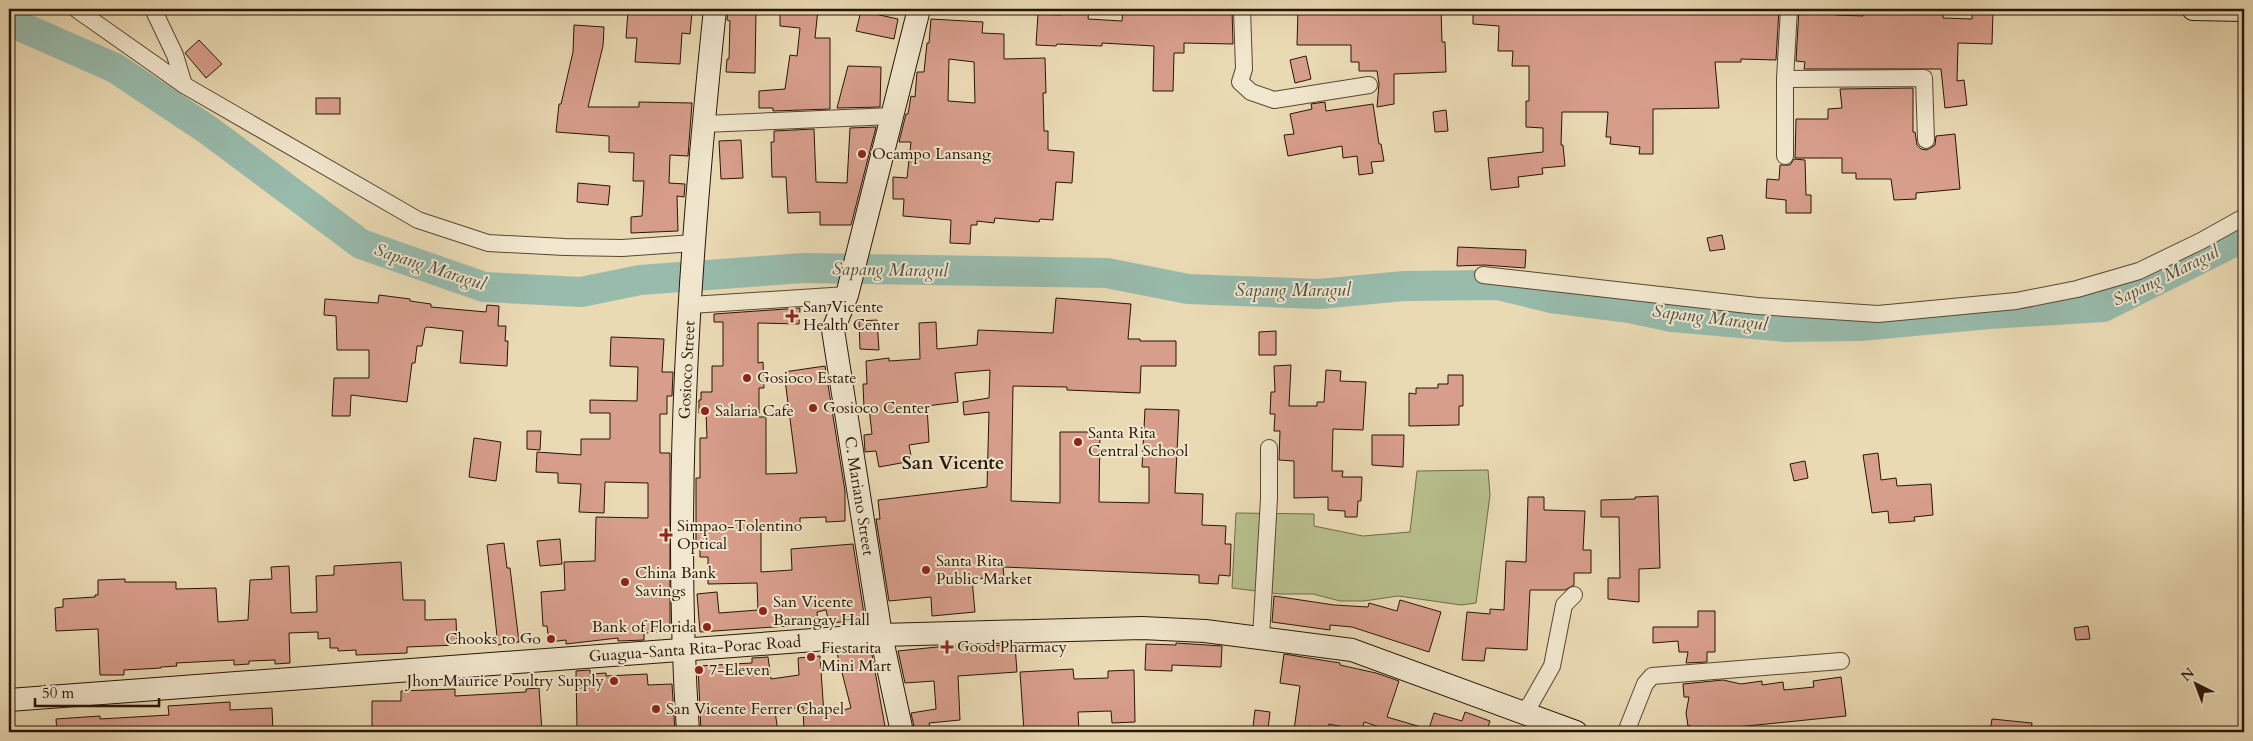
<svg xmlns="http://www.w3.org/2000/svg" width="2253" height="741" font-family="Cardo,serif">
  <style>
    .green { fill: #b7bf8c; stroke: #6e6a4a }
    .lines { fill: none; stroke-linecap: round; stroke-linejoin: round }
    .stream { stroke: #6a796a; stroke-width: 5 }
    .river { stroke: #98bbac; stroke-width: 30 }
    .building { fill: #d89e8c; stroke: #261507; fill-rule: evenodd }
    .street-casing { stroke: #574632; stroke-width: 18 }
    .secondary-casing { stroke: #261507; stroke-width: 24 }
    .street { stroke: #f1e7ce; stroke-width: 16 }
    .secondary { stroke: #f1e7ce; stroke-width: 22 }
    .poi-dot { fill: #8f2418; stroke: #f1e7ce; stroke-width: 2 }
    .labels { text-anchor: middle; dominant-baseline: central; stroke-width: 4; stroke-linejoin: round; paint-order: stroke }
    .poi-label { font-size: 16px; fill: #261507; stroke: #f1e7ce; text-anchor: start }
    .street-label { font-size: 16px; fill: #261507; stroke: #f1e7ce }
    .water-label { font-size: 18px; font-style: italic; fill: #4e4f41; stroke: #f1e7ce }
    .quarter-label { font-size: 19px; font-weight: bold; fill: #261507; stroke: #f1e7ce }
  </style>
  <rect width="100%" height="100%" fill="#eadab4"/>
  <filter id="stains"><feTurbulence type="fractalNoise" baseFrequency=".004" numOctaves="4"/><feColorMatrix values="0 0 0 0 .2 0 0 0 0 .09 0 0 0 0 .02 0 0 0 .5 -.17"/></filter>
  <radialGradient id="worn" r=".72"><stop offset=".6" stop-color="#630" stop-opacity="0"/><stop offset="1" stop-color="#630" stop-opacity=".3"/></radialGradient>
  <polygon class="green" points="1488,470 1490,495 1476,603 1461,605 1398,596 1364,601 1340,601 1313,594 1280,594 1232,588 1236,513 1314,514 1314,526 1363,536 1410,532 1417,471"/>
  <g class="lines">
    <polyline class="stream" points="9,25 15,24"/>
    <polyline class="river" points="9,15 15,24 115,68 208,130 361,244 484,287 581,292 640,280 803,268 1107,273 1188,289 1319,294 1404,286 1498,285 1551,298 1630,308 1672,317 1786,327 1860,326 1989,314 2103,307 2244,237"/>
  </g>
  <g class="building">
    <polygon points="728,9 756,9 755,73 726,72 727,59 729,59 730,21 727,20"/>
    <polygon points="780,9 818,9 815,38 830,38 830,109 773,111 773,108 759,108 759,91 785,89 790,55 797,56 800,28 780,26"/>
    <polygon points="1062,9 1089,9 1088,19 1122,21 1123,9 1232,9 1233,44 1184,43 1184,53 1174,53 1173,91 1153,91 1154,46 1102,43 1102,46 1057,44 1056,46 1036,45 1038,14 1061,15"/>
    <polygon points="1298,9 1441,9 1442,42 1445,42 1446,72 1394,74 1394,104 1377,107 1379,84 1377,71 1359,71 1359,62 1351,62 1351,45 1297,45"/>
    <polygon points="1473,9 1528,9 1528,13 1564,14 1564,9 1779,9 1776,60 1741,59 1741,62 1715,62 1719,108 1653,109 1653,154 1639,154 1640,147 1610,144 1611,137 1606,137 1608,112 1562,112 1561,145 1563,145 1565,166 1542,168 1543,174 1518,177 1519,187 1491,190 1488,158 1543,152 1543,128 1526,127 1526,101 1529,101 1529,66 1512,66 1513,51 1498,51 1499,26 1473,24"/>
    <polygon points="1799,9 1835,9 1835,15 1863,16 1863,9 1943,10 1943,18 1972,19 1972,10 1993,10 1992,44 1958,43 1957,81 1964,80 1967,105 1945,108 1941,69 1804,69 1805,62 1796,61"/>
    <polygon points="655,10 692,12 690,34 682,33 680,64 635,62 637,38 626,38 628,11 655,13"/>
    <polygon points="861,11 898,19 894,39 856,31"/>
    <path d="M931,19L983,22L982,33L1004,34V59L1045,58L1046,93H1043L1044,131H1048V150L1074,152L1072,183L1056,182L1053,220L1040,219L1039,222L995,218L994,223L977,221V225H971L970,244L950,243L951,220L903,216L904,199H893V177L907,178L911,142H899L906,114H908L911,96L915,97L917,72H924L927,43H929ZM949,59L974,62L975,103L948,101Z"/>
    <polygon points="574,25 604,27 603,46 588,107 639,107 639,102 692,103 688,156 670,155 669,183 685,184 684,197 677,196 678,231 631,233 631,217 642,216 644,181 633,181 634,153 609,152 609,136 556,132 559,104 561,104 573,52"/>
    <polygon points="199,40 222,64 206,78 185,53"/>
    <polygon points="1306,56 1311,79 1295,83 1290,60"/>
    <polygon points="848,66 881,67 880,107 837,108"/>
    <polygon points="1913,88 1913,132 1915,132 1917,145 1921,149 1927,150 1935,145 1936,136 1955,134 1960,189 1916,193 1916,199 1894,200 1891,179 1856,179 1856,173 1842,173 1842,158 1795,158 1796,119 1828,119 1828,109 1842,108 1840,89"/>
    <rect x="316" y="98" width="24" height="16"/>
    <polygon points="1325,102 1326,111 1373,104 1379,144 1381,144 1384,161 1371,162 1373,173 1359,175 1357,156 1343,158 1342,146 1288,156 1284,135 1294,134 1290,114 1312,109 1311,104"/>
    <polygon points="1446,110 1448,131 1435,132 1433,112"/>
    <polygon points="876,127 851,225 820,225 820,212 788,213 786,177 772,177 771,142 774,142 774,131 814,129 816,182 847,183 850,128"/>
    <polygon points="741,140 743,178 721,179 719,141"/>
    <polygon points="1794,159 1805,160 1806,195 1811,195 1811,213 1786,213 1786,200 1766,198 1767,179 1779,180 1780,165 1790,165"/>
    <polygon points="578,183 610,186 608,205 577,202"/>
    <polygon points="1722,235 1725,249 1710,251 1707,238"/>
    <polygon points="1458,247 1526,250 1525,268 1484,265 1457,266"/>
    <polygon points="379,295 410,299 410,301 431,304 431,307 486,312 487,305 499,306 498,326 506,326 505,341 508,341 507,366 460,363 463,331 427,327 425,328 422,346 417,346 415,363 412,363 407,402 351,395 350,416 332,416 334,378 369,378 369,350 337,350 336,316 324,315 325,299 378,303"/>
    <polygon points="1056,298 1131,304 1128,339 1140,339 1140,341 1176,341 1176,366 1141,366 1140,393 1067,390 1067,387 1013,386 1011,501 1060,503 1060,432 1100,432 1099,502 1149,503 1149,467 1142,467 1145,409 1179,410 1175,493 1203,494 1202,525 1226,526 1225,544 1231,544 1230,576 1219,575 1218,584 1199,583 1199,575 1003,567 1004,577 972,579 975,612 932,616 931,597 889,601 876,519 880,519 878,500 987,487 989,412 964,415 963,402 989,398 990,370 955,373 958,402 927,406 929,442 909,445 912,461 879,467 876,451 865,452 864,435 872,434 869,408 864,408 863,384 867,384 866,361 889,358 889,361 920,359 919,323 936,322 937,349 977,345 978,330 1053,333"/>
    <polygon points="800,308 799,324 758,323 758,363 763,362 764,388 759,388 759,417 766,417 766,474 797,473 784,372 825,366 845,491 845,521 826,522 826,517 800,518 800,524 761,526 761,572 792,570 791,549 853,544 865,620 829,623 826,610 817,612 818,624 700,632 697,594 717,592 719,613 758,610 757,583 708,584 708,557 700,557 700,545 696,545 696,478 700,478 700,438 707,438 706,412 699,413 699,400 701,400 701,392 712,392 712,366 723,366 723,322 714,322 714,314"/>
    <polygon points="877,320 879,350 860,349 859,321"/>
    <polygon points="1276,331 1276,355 1259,355 1259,332"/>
    <polygon points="611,337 664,339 662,372 673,372 672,396 667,396 667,414 660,414 660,453 670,453 670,632 644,633 644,640 618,641 618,638 566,644 566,640 549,642 547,626 543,626 541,592 565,590 564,562 595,561 596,517 648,518 648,483 605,482 604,513 579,512 581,484 558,483 558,473 536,472 537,452 581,455 581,439 610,439 610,413 590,413 590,400 637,401 638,367 610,366"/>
    <polygon points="1291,365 1289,406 1317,406 1317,402 1324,402 1326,370 1341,371 1340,381 1366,382 1363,430 1333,429 1332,471 1343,471 1342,477 1362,477 1361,501 1358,501 1357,517 1345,517 1345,511 1328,510 1328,497 1294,498 1294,461 1279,460 1280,431 1274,431 1275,414 1270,414 1271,392 1275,392 1274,366"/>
    <polygon points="1448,375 1463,375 1463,406 1459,406 1459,425 1409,426 1409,393 1416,394 1416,388 1438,388 1438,384 1448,384"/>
    <polygon points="527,431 541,431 540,450 527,449"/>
    <polygon points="1372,435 1404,435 1403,467 1372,465"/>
    <polygon points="474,438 501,442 496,481 469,477"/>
    <polygon points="1878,453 1881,480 1896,478 1897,486 1931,484 1933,515 1914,517 1915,521 1889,523 1888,511 1872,513 1863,455"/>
    <polygon points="1805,461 1808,478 1794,481 1790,464"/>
    <polygon points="1658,496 1660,568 1639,569 1639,602 1608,599 1608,578 1620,578 1619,517 1601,517 1601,500 1635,499 1635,497"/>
    <polygon points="1528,497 1544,497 1544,510 1585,511 1583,550 1591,550 1591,573 1574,573 1574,585 1565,590 1530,590 1527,650 1486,648 1484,661 1462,660 1467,612 1490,614 1490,609 1504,610 1506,561 1526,562"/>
    <polygon points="560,539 562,564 540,566 537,541"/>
    <polygon points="504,543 507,568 510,568 519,642 498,645 487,545"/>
    <polygon points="401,562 403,600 425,600 425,620 456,619 457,645 407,647 407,653 356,655 356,650 338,651 338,648 330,648 330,638 318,639 318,632 289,633 290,663 275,664 275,660 249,661 249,664 234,665 234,660 176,663 177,666 161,667 161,668 124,670 124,675 100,675 98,629 56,631 55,608 63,607 63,599 95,597 95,595 98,595 98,580 125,579 125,582 176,582 176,589 216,588 218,622 248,620 250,580 272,579 271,567 289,566 291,613 317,612 316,576 334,575 334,566"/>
    <polygon points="1274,596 1334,605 1368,607 1369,603 1397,611 1400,600 1441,612 1429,652 1352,627 1330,625 1330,630 1272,622"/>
    <polygon points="1698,611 1715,611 1715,652 1707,652 1707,662 1686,663 1688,652 1679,652 1678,641 1653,643 1653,627 1698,627"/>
    <polygon points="2088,626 2090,639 2076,640 2074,628"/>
    <polygon points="1176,643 1222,646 1221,667 1172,665 1172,671 1145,670 1146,644 1176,645"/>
    <polygon points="1015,645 1017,672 958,676 960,720 929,723 930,728 915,731 911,713 936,709 934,681 905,683 898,651 937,647"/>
    <polygon points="871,649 886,732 804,732 803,707 775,711 778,732 732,732 731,729 701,732 698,666 752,663 752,658 768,657 771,679 799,675 798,658 820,656 824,715 851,708 837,653"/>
    <polygon points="1284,654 1340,663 1340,665 1376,673 1399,681 1387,717 1428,729 1427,732 1396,732 1364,722 1362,731 1329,724 1328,730 1308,726 1307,732 1294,730 1300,686 1280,683"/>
    <polygon points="1073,669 1074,679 1108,678 1108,671 1134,670 1135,722 1112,723 1111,711 1078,712 1079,732 1024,732 1020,672"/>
    <polygon points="590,670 590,674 606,673 606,676 647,674 648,685 672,684 675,732 580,732 579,730 577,730 576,671"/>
    <polygon points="1841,677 1846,716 1727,728 1732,730 1732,732 1689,732 1691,726 1688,726 1686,713 1689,697 1684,697 1683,684 1723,680 1741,684 1762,681 1762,685 1783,682 1784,690 1814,687 1813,681"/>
    <polygon points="539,688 542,732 372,732 372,701 401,701 401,691 455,689 455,696 526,692 526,689"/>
    <polygon points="230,702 230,710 272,708 273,732 57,732 56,719 100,716 100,719 169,715 168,706"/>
    <polygon points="1255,710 1270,712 1268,729 1253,727"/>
    <polygon points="1465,712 1490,721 1486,732 1428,732 1434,713 1462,721"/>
    <polygon points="1992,719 2032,723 2031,732 1990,732"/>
  </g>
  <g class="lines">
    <g class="street-casing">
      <g id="street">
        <polyline points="76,9 184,85 418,220 488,243 565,247 622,248 694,243"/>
        <polyline points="153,9 175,55 184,85"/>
        <polyline points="1242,9 1244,69 1240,82 1251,92 1274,100 1369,85"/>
        <polyline points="1789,9 1785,79 1924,78 1926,140"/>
        <polyline points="704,124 893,116"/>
        <polyline points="1785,156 1785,79"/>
        <polyline points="1483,275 1757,306 1878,314 2016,301 2077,289 2139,271 2201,241 2244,217"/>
        <polyline points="691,305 847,295"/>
        <polyline points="1261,637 1269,498 1269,448"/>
        <polyline points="1523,712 1531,703 1552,666 1564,605 1574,595"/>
        <polyline points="1626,732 1645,684 1652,676 1841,661"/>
      </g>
    </g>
    <g class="secondary-casing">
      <g id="secondary">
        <polyline points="2193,9 2244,10"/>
        <polyline points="9,700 881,635 1142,628 1205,631 1352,650 1576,732"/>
        <path d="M688,732C672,491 690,249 715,9"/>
        <polyline points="902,732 881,635 833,330 847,295 919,9"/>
      </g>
    </g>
    <use href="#street" class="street"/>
    <use href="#secondary" class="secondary"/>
  </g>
  <g class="poi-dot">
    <circle cx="862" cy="154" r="5"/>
    <path d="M789.5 308.5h5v5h5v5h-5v5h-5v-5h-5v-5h5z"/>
    <circle cx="747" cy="378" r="5"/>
    <circle cx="813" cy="408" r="5"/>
    <circle cx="705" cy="411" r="5"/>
    <circle cx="1078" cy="442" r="5"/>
    <path d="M663.5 527.5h5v5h5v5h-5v5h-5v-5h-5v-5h5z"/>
    <circle cx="926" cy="570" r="5"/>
    <circle cx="625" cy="582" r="5"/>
    <circle cx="763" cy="611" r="5"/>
    <circle cx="707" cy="627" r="5"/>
    <circle cx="551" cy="639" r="5"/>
    <path d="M944.5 639.5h5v5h5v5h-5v5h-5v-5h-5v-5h5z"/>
    <circle cx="811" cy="657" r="5"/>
    <circle cx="699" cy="670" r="5"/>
    <circle cx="614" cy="681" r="5"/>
    <circle cx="656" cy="709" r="5"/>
  </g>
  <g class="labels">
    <g class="poi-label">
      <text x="872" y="154">Ocampo Lansang</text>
      <text x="803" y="307">San Vicente<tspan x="803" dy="18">Health Center</tspan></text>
      <text x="757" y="378">Gosioco Estate</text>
      <text x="823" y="408">Gosioco Center</text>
      <text x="715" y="411">Salaria Cafe</text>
      <text x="1088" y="433">Santa Rita<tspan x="1088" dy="18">Central School</tspan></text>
      <text x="677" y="526">Simpao-Tolentino<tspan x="677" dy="18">Optical</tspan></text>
      <text x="936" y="561">Santa Rita<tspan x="936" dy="18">Public Market</tspan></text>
      <text x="635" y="573">China Bank<tspan x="635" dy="18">Savings</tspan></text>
      <text x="773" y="602">San Vicente<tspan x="773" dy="18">Barangay Hall</tspan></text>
      <text x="697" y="627" text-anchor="end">Bank of Florida</text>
      <text x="541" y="639" text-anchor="end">Chooks to Go</text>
      <text x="957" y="647">Good Pharmacy</text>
      <text x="821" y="648">Fiestarita<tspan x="821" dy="18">Mini Mart</tspan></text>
      <text x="709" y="670">7-Eleven</text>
      <text x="604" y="681" text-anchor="end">Jhon Maurice Poultry Supply</text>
      <text x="666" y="709">San Vicente Ferrer Chapel</text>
    </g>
    <g class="street-label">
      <text transform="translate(687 370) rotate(-87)">Gosioco Street</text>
      <text transform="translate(859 496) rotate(81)">C. Mariano Street</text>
      <text transform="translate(695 649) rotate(-4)">Guagua-Santa Rita-Porac Road</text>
    </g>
    <g class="water-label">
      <text transform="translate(430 267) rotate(18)">Sapang Maragul</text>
      <text transform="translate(890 270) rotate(1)">Sapang Maragul</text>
      <text transform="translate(2166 276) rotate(-26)">Sapang Maragul</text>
      <text x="1293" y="290">Sapang Maragul</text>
      <text transform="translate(1710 318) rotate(7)">Sapang Maragul</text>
    </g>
    <g class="quarter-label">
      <text x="953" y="463">San Vicente</text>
    </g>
  </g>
  <rect width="2253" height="741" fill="none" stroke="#eadab4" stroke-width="30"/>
  <rect x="10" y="10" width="2233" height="721" fill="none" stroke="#261507" stroke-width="2.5"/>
  <rect x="15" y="15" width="2223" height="711" fill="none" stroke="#261507"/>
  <g transform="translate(2196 684) rotate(318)" stroke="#f1e7ce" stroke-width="4" paint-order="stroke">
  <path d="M0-4L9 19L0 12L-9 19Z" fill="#261507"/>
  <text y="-8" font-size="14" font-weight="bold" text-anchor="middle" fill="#261507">N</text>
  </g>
  <path d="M35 698v8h124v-8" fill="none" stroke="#261507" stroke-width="2.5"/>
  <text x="42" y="698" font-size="15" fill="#261507" stroke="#f1e7ce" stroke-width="4" paint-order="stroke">50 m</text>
  <rect width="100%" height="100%" filter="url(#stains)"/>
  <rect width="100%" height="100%" fill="url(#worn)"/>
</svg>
